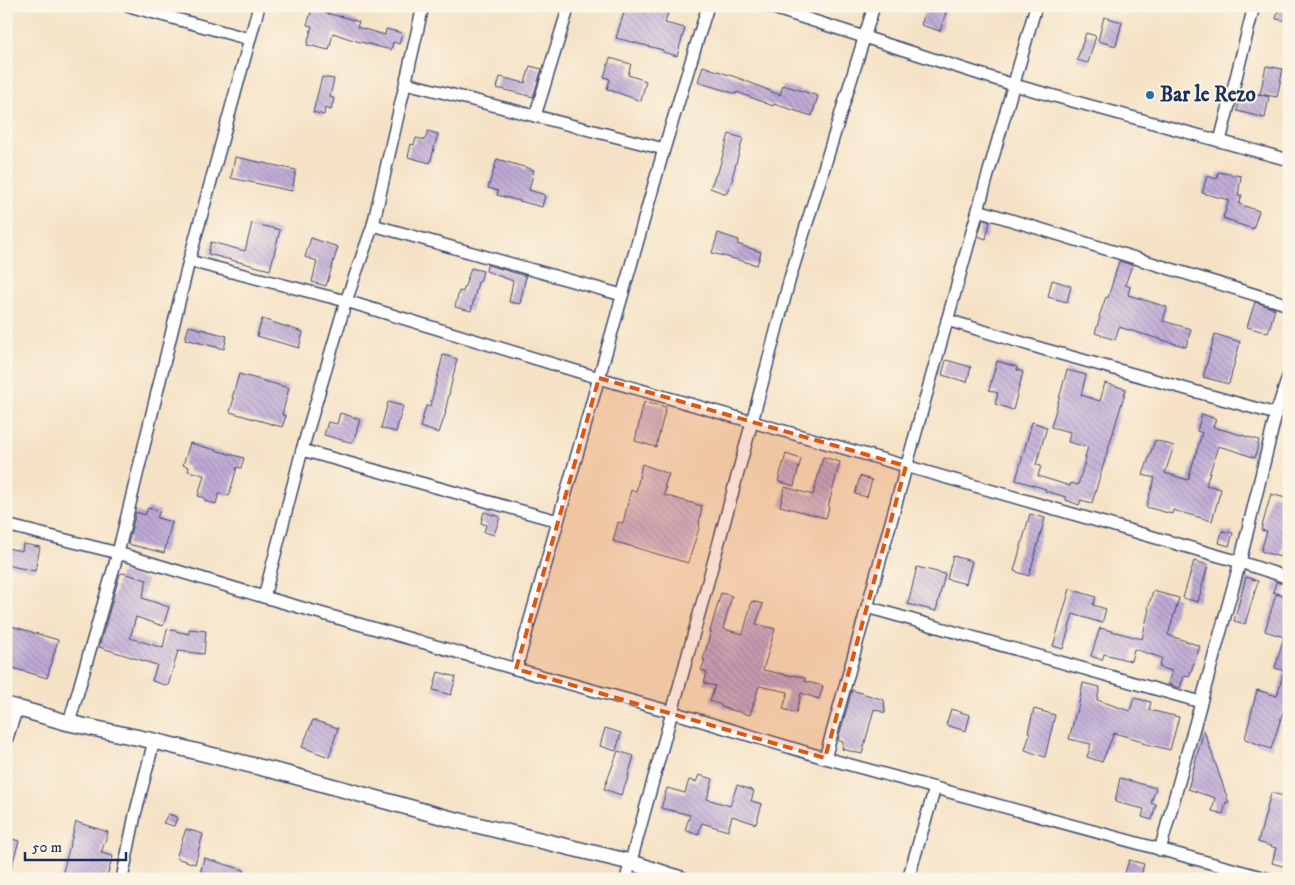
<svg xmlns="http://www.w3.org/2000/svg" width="1295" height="885" font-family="'IM FELL DW Pica',serif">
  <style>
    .building { fill: url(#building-back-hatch) }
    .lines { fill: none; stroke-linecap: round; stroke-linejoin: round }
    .street-casing { stroke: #3c4a6e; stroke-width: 14 }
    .secondary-casing { stroke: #3c4a6e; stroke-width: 18 }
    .street { stroke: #fff; stroke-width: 11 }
    .secondary { stroke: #fff; stroke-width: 15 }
    .marked { fill: #de5710; fill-opacity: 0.2; stroke: #de5710; stroke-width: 4; stroke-dasharray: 10 6; stroke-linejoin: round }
    .poi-dot { fill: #1f6fb2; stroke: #fcf5e5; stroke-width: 2 }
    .labels { text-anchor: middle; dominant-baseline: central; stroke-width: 4; stroke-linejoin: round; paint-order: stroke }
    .poi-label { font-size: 21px; font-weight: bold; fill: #1b2f5e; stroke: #fcf5e5; text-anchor: start }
  </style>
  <defs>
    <pattern id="building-back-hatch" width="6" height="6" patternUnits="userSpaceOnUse" patternTransform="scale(1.25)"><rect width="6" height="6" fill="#c0aad6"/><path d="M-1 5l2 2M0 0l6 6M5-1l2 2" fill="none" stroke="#9b8bb1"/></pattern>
  </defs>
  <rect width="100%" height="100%" fill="#fcf5e5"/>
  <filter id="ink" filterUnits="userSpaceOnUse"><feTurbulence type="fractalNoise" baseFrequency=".02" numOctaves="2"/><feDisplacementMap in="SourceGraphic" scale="10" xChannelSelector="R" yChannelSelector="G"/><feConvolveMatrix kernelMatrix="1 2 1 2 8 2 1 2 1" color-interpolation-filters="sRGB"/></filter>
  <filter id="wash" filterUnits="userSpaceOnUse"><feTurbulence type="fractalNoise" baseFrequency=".0096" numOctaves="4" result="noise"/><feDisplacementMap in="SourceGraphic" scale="20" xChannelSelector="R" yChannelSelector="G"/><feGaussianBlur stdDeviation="1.12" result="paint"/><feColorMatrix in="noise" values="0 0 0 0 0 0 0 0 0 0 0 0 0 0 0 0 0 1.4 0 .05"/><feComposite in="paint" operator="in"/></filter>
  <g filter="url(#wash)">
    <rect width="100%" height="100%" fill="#f5e2c6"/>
    <g id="blocks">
      <g class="building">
        <polygon points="626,6 656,6 656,10 668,13 665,23 685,28 677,56 663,52 663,50 616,38"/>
        <polygon points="927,6 948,6 940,31 921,25"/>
        <polygon points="1279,6 1289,7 1289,21 1276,19"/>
        <polygon points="312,9 341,17 341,16 359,22 357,27 385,35 386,29 402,33 399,44 393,42 391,50 353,40 333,33 329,50 307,45 312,26 307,25"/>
        <polygon points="1104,17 1122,22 1116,46 1098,41"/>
        <polygon points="1086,33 1096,36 1088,63 1077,60"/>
        <polygon points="610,58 631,64 628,75 646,81 641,101 607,89 610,79 604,77"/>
        <polygon points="530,66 542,69 533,97 497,88 500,77 525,83"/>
        <polygon points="703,66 741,79 780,95 783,85 818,96 812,116 774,104 773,106 737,92 736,94 698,82"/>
        <polygon points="1266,66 1283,69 1277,97 1260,94"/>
        <polygon points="322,77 334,79 330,97 334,98 331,110 325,108 324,115 313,112"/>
        <polygon points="1242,90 1269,97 1265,118 1237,111"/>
        <polygon points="428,131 438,134 430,163 408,157 411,144 414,145 416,138 425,140"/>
        <polygon points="729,134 743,138 732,178 733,178 726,194 710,188 717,172 718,172"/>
        <polygon points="235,157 296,170 292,191 231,178"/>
        <polygon points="497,159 534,170 529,190 545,195 542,207 497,195 498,191 488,188"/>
        <polygon points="1218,172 1241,176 1238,196 1242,195 1239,204 1259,211 1253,229 1235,223 1235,222 1223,218 1229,200 1202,193 1207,176 1217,179"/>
        <polygon points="983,219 990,222 986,239 978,236"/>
        <polygon points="252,223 280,230 270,270 208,254 211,242 245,251"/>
        <polygon points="718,233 739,240 737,244 761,252 757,265 712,253"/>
        <polygon points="311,238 338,247 326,286 312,282 317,261 305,257"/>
        <polygon points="1119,261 1132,265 1125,285 1130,287 1128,295 1167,307 1163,321 1191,329 1186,347 1119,327 1115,340 1095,333 1100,317 1099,317 1106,297 1108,298"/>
        <polygon points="487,265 526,276 520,304 509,302 513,281 486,271"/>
        <polygon points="471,268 483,271 480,282 478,282 471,311 455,307 459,291 463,292"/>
        <polygon points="1052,280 1071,286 1067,302 1048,297"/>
        <polygon points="1255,302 1275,309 1268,333 1247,327"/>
        <polygon points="262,319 303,332 299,348 257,336"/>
        <polygon points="189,326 227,336 224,349 185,339"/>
        <polygon points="1215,334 1240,342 1229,384 1203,377"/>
        <polygon points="443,355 457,359 445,412 446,412 439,433 420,427 426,406 430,407"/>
        <polygon points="946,360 971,367 967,382 942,375"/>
        <polygon points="997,361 1017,367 1017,370 1023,372 1013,410 995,404 998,393 989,390"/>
        <polygon points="1067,370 1086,375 1081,395 1100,401 1105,383 1126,389 1092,503 1081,500 1079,505 1066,500 1066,497 1045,491 1046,489 1016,480 1032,422 1047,427 1036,465 1041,466 1038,476 1070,486 1071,483 1078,485 1086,457 1085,457 1088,447 1068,442 1070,432 1051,427"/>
        <polygon points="239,374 289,388 282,415 286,416 282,427 230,412 234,398 232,398"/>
        <polygon points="388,402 403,406 396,432 381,428"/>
        <polygon points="644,402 666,407 656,447 635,441"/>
        <polygon points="340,413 360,419 353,443 324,435 328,422 337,424"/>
        <polygon points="1202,414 1216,419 1213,427 1259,440 1255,458 1236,451 1218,446 1206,485 1221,489 1212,521 1173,510 1172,514 1146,507 1155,478 1143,475 1155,440 1174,446 1165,473 1188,480 1202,433 1197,431"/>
        <polygon points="190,443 244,458 241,468 237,467 229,496 219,493 216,504 205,501 205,498 198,496 204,475 188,471 189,467 183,465"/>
        <polygon points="786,454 801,459 794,486 778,481"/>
        <polygon points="823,457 840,462 828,507 829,508 826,518 780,506 785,487 813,495"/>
        <polygon points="642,464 669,474 664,487 666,487 664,495 702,506 699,524 700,525 688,563 613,541 618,522 623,523 631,490 636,492"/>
        <polygon points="860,476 872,480 867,497 855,494"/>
        <polygon points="1271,494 1289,499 1289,540 1285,539 1280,557 1261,551 1267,531 1261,530"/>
        <polygon points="148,508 160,511 157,518 172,522 164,553 128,544 136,512 145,515"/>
        <polygon points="484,512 500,517 494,535 484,532 486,525 481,523"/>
        <polygon points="1030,514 1045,518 1029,576 1014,571"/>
        <polygon points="1222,531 1233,533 1229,546 1219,543"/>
        <polygon points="23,544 40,547 35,571 6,565 6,548 22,551"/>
        <polygon points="953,556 972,561 966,584 947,579"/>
        <polygon points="1194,561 1208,565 1198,602 1183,598"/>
        <polygon points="917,567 945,574 936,611 908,604"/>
        <polygon points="123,573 147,580 142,598 169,607 163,626 136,617 130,638 163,648 167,629 189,634 189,629 206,631 204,654 178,651 168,686 152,681 157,665 99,647 120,574"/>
        <polygon points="1246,577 1258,581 1245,624 1234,621"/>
        <polygon points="1276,582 1287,585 1284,595 1273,592"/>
        <polygon points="1070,589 1096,597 1093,605 1106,609 1102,623 1073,614 1063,649 1053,646"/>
        <polygon points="1153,591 1179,598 1168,635 1200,646 1189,677 1184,676 1180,688 1168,684 1172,671 1159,667 1162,658 1134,649 1131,661 1104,654 1102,660 1091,656 1100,628 1142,639 1149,609 1148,608"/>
        <polygon points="721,593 732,596 723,629 743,634 752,601 763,604 756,624 775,629 763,670 793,676 794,675 805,678 804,681 823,686 819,699 801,693 796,713 783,709 788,692 759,686 750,715 721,707 721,705 710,701 715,686 704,683 707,672 701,670 705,660 703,660 711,631 710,631"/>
        <polygon points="1276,594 1289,598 1289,713 1283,712 1271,749 1245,739 1257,690 1277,696 1284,671 1275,668 1284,637 1265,631"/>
        <polygon points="8,625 58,640 47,678 6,666 6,632"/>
        <polygon points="438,672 456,677 451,695 433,690"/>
        <polygon points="1083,683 1100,687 1097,700 1130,711 1134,698 1151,702 1149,710 1179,717 1170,750 1142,743 1143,741 1114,733 1102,762 1087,757 1091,744 1069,739 1076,712 1077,713"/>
        <polygon points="852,690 884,700 885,713 874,709 862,754 842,749 843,742 838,740"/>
        <polygon points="951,709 970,715 966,731 946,725"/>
        <polygon points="1034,709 1055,715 1045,757 1025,750 1030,733 1028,732"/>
        <polygon points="313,720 338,728 329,757 302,747"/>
        <polygon points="605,728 621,733 616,751 600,746"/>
        <polygon points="1204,730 1229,803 1226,802 1223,814 1212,811 1215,798 1188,789"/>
        <polygon points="618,751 634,756 628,776 629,776 621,795 604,789"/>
        <polygon points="699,775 713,779 707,799 730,806 737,785 754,791 751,801 762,804 756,824 732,816 728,831 702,823 698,835 685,830 690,815 661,808 667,788 685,793 689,780 696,782"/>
        <polygon points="1120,778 1156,788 1151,803 1156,804 1152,820 1142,817 1144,809 1115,802"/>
        <polygon points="1271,793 1289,797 1289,868 1272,863 1276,848 1258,842"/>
        <polygon points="168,814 177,817 174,826 163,823"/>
        <polygon points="76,822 108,832 101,853 113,856 106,879 61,879"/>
        <polygon points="186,829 203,834 195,864 176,858"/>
        <polygon points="6,837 19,841 9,875 6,875"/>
        <polygon points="204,858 244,870 242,879 199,879"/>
        <polygon points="1129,860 1144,864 1140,879 1123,879"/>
      </g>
    </g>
  </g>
  <g filter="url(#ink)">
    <use href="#blocks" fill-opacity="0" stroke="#3c4a6e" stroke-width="1"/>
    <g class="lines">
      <g class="street-casing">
        <g id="street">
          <polyline points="129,6 249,39"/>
          <polyline points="767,6 1014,85 1289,160"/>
          <polyline points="406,83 664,149"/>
          <polyline points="535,116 569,6"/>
          <polyline points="1220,141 1254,6"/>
          <polyline points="978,210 1289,305"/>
          <polyline points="373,225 622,295"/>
          <polyline points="189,261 346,301 599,378 1240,562 1289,578"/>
          <polyline points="947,320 1043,349 1276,414"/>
          <polyline points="302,450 558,521"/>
          <polyline points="6,525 118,553 264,597 516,669 672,712 825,758 1269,879"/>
          <polyline points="264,597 302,450 346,301 373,225 423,6"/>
          <polyline points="867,607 1201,702"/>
          <polyline points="516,669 664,149 708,6"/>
          <polyline points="69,723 118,553 189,261 259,6"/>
          <polyline points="6,741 17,708"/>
          <polyline points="825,758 978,210 1036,6"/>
          <polyline points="1160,850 1240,562 1276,414 1289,374"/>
          <polyline points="122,879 135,815 154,741"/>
          <polyline points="626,879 752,422 790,278 874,6"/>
          <polyline points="908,879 935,788"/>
        </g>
      </g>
      <g class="secondary-casing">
        <polyline id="secondary" points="6,705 69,723 154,741 287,774 448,818 630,862 681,879"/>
      </g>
      <use href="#street" class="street"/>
      <use href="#secondary" class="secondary"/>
    </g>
  </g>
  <path class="marked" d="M599,378L906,466L825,758L516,669Z"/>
  <circle class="poi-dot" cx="1150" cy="95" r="5"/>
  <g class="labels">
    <g class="poi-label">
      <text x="1160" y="95">Bar le Rezo</text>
    </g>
  </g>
  <rect width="1295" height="885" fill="none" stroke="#fcf5e5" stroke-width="25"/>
  <path d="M25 852v8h101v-8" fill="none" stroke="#1b2f5e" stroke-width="2.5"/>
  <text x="32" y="852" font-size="15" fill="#1b2f5e" stroke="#fcf5e5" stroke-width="4" paint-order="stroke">50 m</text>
</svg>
